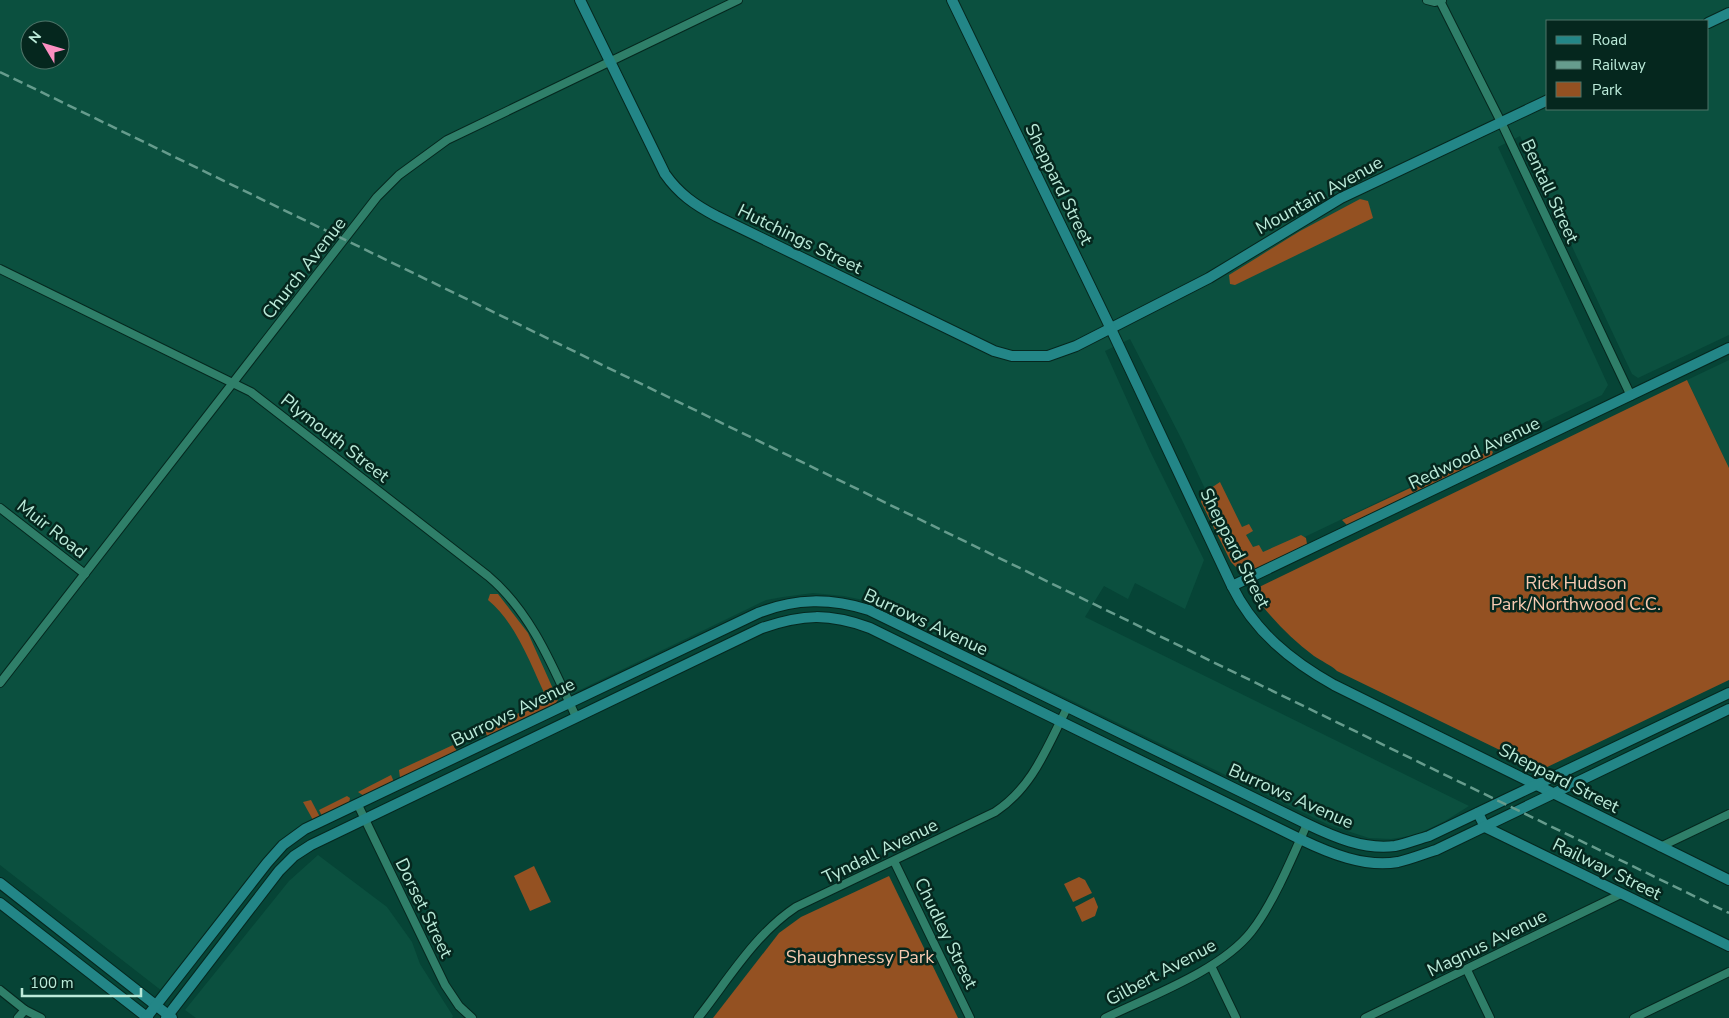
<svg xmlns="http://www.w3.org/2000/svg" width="1729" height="1018" font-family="'Nunito Sans',sans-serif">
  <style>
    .built { fill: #0b503f; fill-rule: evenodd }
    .green { fill: #945122 }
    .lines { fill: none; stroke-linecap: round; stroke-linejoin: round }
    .street-casing { stroke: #05271e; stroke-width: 10 }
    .secondary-casing { stroke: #05271e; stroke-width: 12 }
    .street { stroke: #2f7f69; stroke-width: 8 }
    .secondary { stroke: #238687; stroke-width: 10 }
    .rail { stroke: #669c8d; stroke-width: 2.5; stroke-dasharray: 10 5; stroke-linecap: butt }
    .labels { text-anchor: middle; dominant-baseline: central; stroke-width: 5; stroke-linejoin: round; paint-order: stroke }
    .street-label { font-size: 18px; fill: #bbead9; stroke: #05271e }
    .park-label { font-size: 18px; fill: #f7cab1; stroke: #05271e }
  </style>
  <rect width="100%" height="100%" fill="#064436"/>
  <g class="built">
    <path d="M0,0H1729V335L1638,378L1632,374L1520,136L1498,147L1608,385L1602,395L1292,543L1240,563L1182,440L1130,339L1105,351L1150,451L1204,560L1185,609L1135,583L1128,599L1104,586L1085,617L1469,806L1445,821L1416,835L1391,839L1369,838L1329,825L863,600L844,596L813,593L783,597L766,600L303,824L284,838L162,991L0,865ZM1548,21H1708V109H1548ZM30,30H60V60H30Z"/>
    <polygon points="1729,360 1729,468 1687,380"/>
    <polygon points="318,855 387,907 412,942 420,964 453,1016 452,1018 196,1018 185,1010 289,881"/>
  </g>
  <g class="green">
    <polygon points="1360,199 1368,201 1373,218 1235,285 1230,284 1229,275 1300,231"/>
    <path d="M1687,380L1729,468V680L1541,770L1337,671C1331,665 1321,661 1314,656C1289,637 1269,616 1251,591Z"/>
    <polygon points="1487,446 1493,452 1491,457 1351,524 1347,525 1342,520 1489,451"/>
    <path d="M1220,482L1242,527L1249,524L1253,531L1246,535L1253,547L1259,545L1263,552L1301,535L1306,538L1307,544L1253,571C1244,573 1237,569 1231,562L1201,502L1202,494Z"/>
    <path d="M490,594H498L528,633L558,700L552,708L490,737L487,736L485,730L547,699C531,666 517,624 488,600Z"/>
    <polygon points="453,745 457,751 400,778 399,770"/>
    <polygon points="391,775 394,782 364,796 358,792"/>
    <polygon points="347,796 350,798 349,803 323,818 319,810"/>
    <polygon points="311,800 321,819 313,820 303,802"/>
    <polygon points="534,866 551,902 530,911 514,876"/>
    <polygon points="889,876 958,1018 713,1018 779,933 801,917"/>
    <polygon points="1079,877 1085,880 1092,893 1073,902 1064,884"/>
    <polygon points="1094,897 1098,907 1095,916 1082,922 1075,907"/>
  </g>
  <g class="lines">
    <g class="street-casing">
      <g id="street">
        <polyline points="1427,0 1435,2 1442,0"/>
        <polyline points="1440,1 1501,122 1631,396"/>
        <path d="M0,269L251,392L488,576C531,612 553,667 576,717"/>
        <polyline points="0,508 85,574"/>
        <polyline points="0,683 377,197 399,175 447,140 738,0"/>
        <polyline points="358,805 445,985 459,1006 472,1018"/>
        <polyline points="1660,847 1729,814"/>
        <polyline points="894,861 970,1018"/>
        <polyline points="1211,966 1236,1018"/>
        <polyline points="1467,970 1490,1018"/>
        <polyline points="0,990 25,1010 41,1018"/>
        <polyline points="18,1018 25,1010"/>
        <path d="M698,1018C728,980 755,934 796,907L995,812C1033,787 1047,747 1067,708"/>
        <path d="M1105,1018C1150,996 1220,971 1251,932C1272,906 1293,856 1307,824"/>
        <polyline points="1365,1018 1621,894"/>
        <polyline points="1634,1018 1729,972"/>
      </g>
    </g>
    <g class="secondary-casing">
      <g id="secondary">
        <path d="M580,0L665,174C679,194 695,205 716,216L994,351L1012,356H1048L1076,346L1209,278L1341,198L1548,100"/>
        <path d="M952,0L1111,329L1232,586C1254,631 1291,661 1334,685L1729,880"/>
        <polyline points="1708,23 1729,13"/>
        <polyline points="1232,586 1729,348"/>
        <polyline points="1478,813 1485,827 1729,946"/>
        <polyline points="0,883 172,1018"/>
        <polyline points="0,903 148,1018"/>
        <path d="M146,1018L267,863L283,845L305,829L758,613C796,598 830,598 869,610L1307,824C1334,837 1364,850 1395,846C1406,844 1418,839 1429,836L1729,693"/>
        <path d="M166,1018L279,871L294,856L311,845L762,628C803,614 829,613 870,628L1300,839C1329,853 1365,868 1398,862C1411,859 1423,854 1436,850L1729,709"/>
      </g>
    </g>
    <use href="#street" class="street"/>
    <use href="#secondary" class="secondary"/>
    <polyline class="rail" points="0,72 1729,913"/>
  </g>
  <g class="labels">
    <g class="street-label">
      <text transform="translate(1059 184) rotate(64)">Sheppard Street</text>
      <text transform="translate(1550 191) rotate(65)">Bentall Street</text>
      <text transform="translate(1319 195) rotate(-29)">Mountain Avenue</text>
      <text transform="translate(800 239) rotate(26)">Hutchings Street</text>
      <text transform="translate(304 268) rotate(-52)">Church Avenue</text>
      <text transform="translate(335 438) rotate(38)">Plymouth Street</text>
      <text transform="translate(1474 453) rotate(-26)">Redwood Avenue</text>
      <text transform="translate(52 529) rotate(38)">Muir Road</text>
      <text transform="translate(1235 548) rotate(63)">Sheppard Street</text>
      <text transform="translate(926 622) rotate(25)">Burrows Avenue</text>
      <text transform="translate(513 712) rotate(-26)">Burrows Avenue</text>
      <text transform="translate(1559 778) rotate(27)">Sheppard Street</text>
      <text transform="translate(1291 796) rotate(24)">Burrows Avenue</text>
      <text transform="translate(880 851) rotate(-26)">Tyndall Avenue</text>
      <text transform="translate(1607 869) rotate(26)">Railway Street</text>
      <text transform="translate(424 908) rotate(64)">Dorset Street</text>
      <text transform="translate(946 933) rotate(64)">Chudley Street</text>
      <text transform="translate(1487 943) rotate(-26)">Magnus Avenue</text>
      <text transform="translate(1161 972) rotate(-28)">Gilbert Avenue</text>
    </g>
    <g class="park-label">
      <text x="1576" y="583">Rick Hudson<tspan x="1576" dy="21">Park/Northwood C.C.</tspan></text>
      <text x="860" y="957">Shaughnessy Park</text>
    </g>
  </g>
  <rect x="1546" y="20" width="162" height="90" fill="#05271e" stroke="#4e7569"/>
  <rect x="1556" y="36" width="25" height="8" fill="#238687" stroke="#4e7569"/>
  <text x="1592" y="45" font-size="15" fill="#bbead9">Road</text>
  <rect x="1556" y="61" width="25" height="8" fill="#669c8d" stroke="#4e7569"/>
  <text x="1592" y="70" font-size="15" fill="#bbead9">Railway</text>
  <rect x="1556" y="82" width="25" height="15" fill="#945122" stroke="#4e7569"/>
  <text x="1592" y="95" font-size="15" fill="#bbead9">Park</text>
  <g transform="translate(45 45) rotate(308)"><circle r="24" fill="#05271e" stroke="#4e7569"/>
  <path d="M0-4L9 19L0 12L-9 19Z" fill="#fc8fc1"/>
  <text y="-8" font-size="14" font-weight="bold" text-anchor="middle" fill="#bbead9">N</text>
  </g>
  <path d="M22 988v8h119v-8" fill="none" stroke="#bbead9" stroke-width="2.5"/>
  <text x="30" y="988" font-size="15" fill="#bbead9" stroke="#05271e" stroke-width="4" paint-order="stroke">100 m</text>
</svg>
